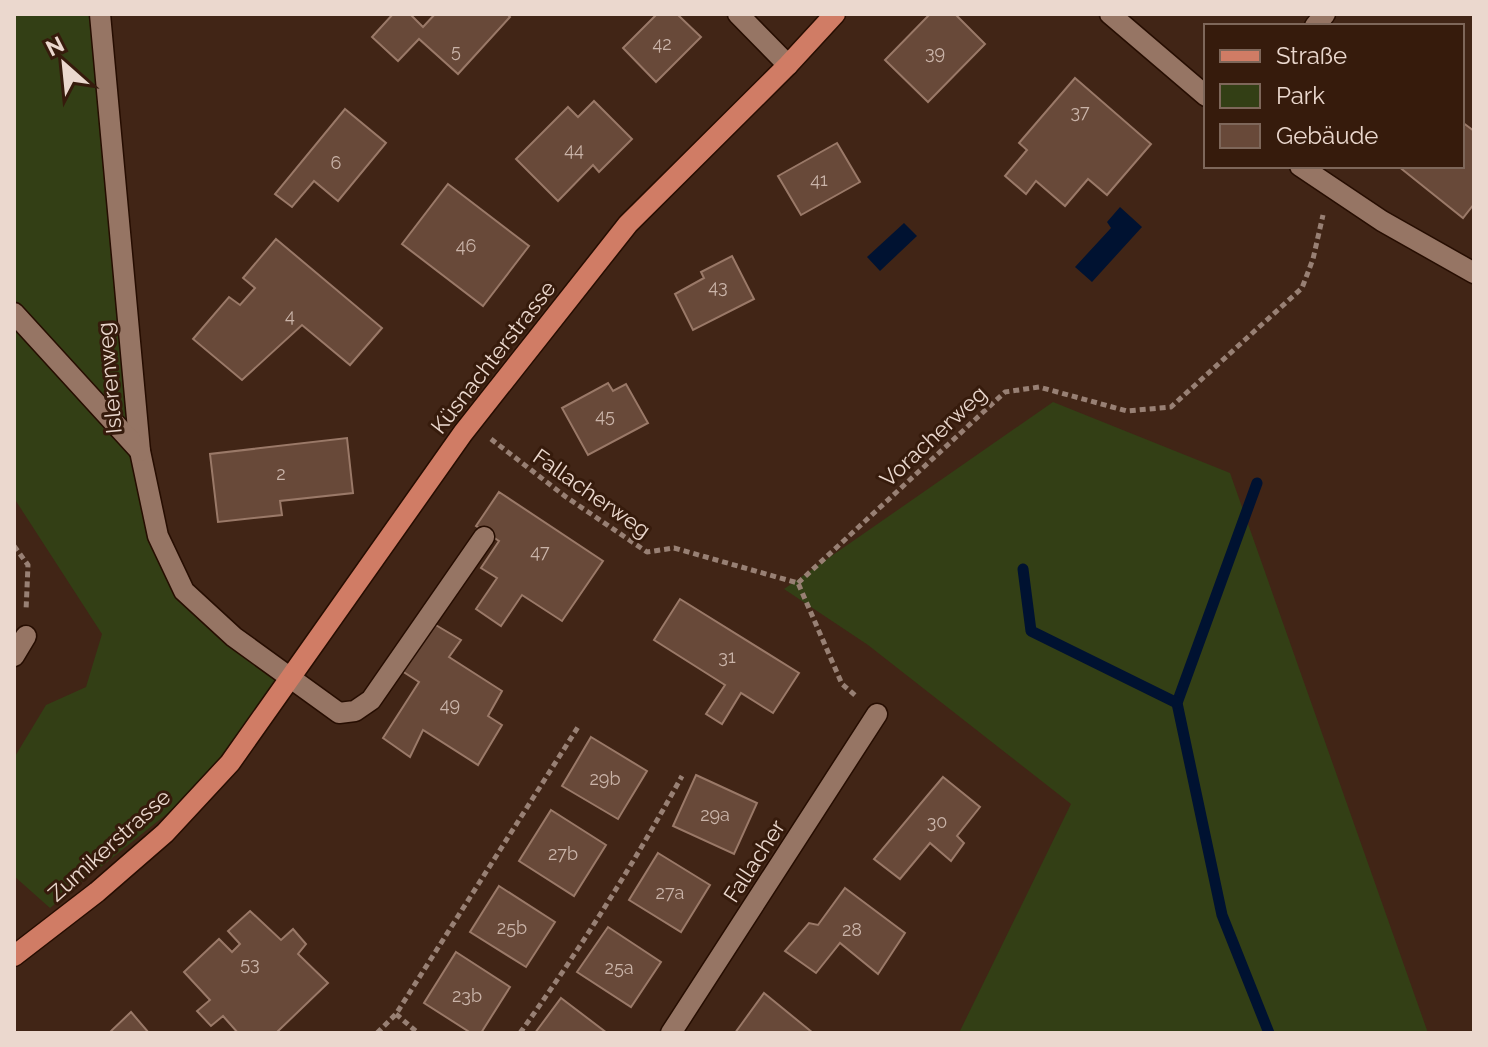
<svg xmlns="http://www.w3.org/2000/svg" width="1488" height="1047" font-family="Raleway,sans-serif">
  <style>
    .green { fill: #333f15 }
    .water { fill: #001231 }
    .lines { fill: none; stroke-linecap: round; stroke-linejoin: round }
    .stream { stroke: #001231; stroke-width: 11 }
    .building { fill: #684939; stroke: #9a7968; stroke-width: 2 }
    .minor-casing { stroke: #260d01; stroke-width: 23 }
    .major-casing { stroke: #260d01; stroke-width: 23 }
    .path { stroke: #988074; stroke-width: 5; stroke-dasharray: 6 4; stroke-linecap: butt }
    .minor { stroke: #967564; stroke-width: 20 }
    .major { stroke: #d07c65; stroke-width: 20 }
    .labels { text-anchor: middle; dominant-baseline: central; stroke-width: 6; stroke-linejoin: round; paint-order: stroke }
    .number-label { font-size: 18px; fill: #cab4a9 }
    .street-label { font-size: 22px; fill: #ebd8ce; stroke: #361b0c }
  </style>
  <rect width="100%" height="100%" fill="#412516"/>
  <g class="green">
    <polygon points="14,14 100,14 140,451 184,591 292,679 230,763 50,908 14,876 14,758 46,705 86,687 102,634 14,498"/>
    <polygon points="1053,402 1230,473 1428,1033 959,1033 1071,804 868,645 784,589"/>
  </g>
  <g class="water">
    <polygon points="1120,207 1142,227 1092,282 1075,267 1111,228 1107,222"/>
    <polygon points="904,223 917,236 880,271 867,257"/>
  </g>
  <g class="lines">
    <g class="stream">
      <polyline points="1257,483 1177,703 1222,915 1269,1033"/>
      <polyline points="1023,569 1031,631 1177,703"/>
    </g>
  </g>
  <g class="building">
    <polygon points="393,14 410,14 423,27 435,14 507,14 510,17 458,74 419,39 398,61 372,37"/>
    <polygon points="657,14 677,14 701,37 656,82 623,48"/>
    <polygon points="930,14 955,14 985,44 928,102 885,60"/>
    <polygon points="1075,78 1151,144 1107,195 1088,179 1065,206 1036,181 1026,194 1005,176 1027,150 1019,143"/>
    <polygon points="594,101 632,139 599,172 593,165 558,201 516,159 568,107 578,117"/>
    <polygon points="345,109 386,143 338,201 314,181 292,207 275,194"/>
    <polygon points="1462,122 1474,131 1474,204 1463,218 1398,166 1462,166"/>
    <polygon points="837,143 860,182 801,215 778,176"/>
    <polygon points="448,184 529,246 483,306 402,244"/>
    <polygon points="276,239 382,328 350,365 302,325 242,380 193,339 229,297 240,305 255,288 243,278"/>
    <polygon points="732,256 754,299 693,330 675,294 704,278 701,272"/>
    <polygon points="608,383 613,391 626,384 648,423 588,455 562,408"/>
    <polygon points="347,438 353,493 280,501 282,515 218,522 210,454"/>
    <polygon points="499,492 603,561 562,621 522,595 501,626 476,609 497,578 481,568 499,541 476,526"/>
    <polygon points="680,599 799,673 773,713 741,693 722,724 706,714 725,685 654,640"/>
    <polygon points="434,624 461,640 449,657 502,691 488,716 502,725 478,765 423,730 410,757 383,738 419,682 402,671"/>
    <polygon points="591,737 647,771 618,819 562,786"/>
    <polygon points="696,775 757,803 734,854 673,826"/>
    <polygon points="943,777 980,807 957,836 964,843 951,861 930,843 900,879 874,859"/>
    <polygon points="551,810 606,845 574,896 519,861"/>
    <polygon points="658,853 710,885 681,932 629,900"/>
    <polygon points="499,886 555,922 526,967 470,932"/>
    <polygon points="845,888 905,933 878,974 840,943 816,973 785,951 809,923 818,925"/>
    <polygon points="250,911 281,940 293,929 306,944 298,954 328,983 276,1033 238,1033 223,1016 211,1026 197,1011 210,1000 184,972 219,939 232,952 240,944 228,931"/>
    <polygon points="608,927 661,962 631,1007 577,972"/>
    <polygon points="456,952 510,987 481,1033 471,1033 424,1003"/>
    <polygon points="764,993 813,1033 735,1033"/>
    <polygon points="561,998 607,1033 535,1033"/>
    <polygon points="131,1012 149,1033 109,1033"/>
  </g>
  <g class="lines">
    <g class="minor-casing">
      <g id="minor">
        <polyline points="100,14 140,451 158,536 184,591 234,637 339,713 355,711 371,700 484,537"/>
        <polyline points="738,14 788,65"/>
        <polyline points="1110,14 1206,96"/>
        <polyline points="1315,26 1325,14"/>
        <polyline points="1300,166 1382,221 1474,273"/>
        <polyline points="14,313 140,451"/>
        <polyline points="14,656 26,636"/>
        <polyline points="671,1033 877,714"/>
      </g>
    </g>
    <g class="major-casing">
      <polyline id="major" points="14,956 97,892 165,833 230,763 463,433 628,224 788,65 835,14"/>
    </g>
    <g class="path">
      <polyline points="491,439 566,497 647,552 674,548 798,583 842,684 856,696"/>
      <polyline points="14,546 28,565 26,611"/>
      <polyline points="798,583 1005,392 1039,387 1127,411 1171,407 1302,288 1313,259 1323,215"/>
      <polyline points="396,1014 418,1033"/>
      <polyline points="377,1033 396,1014 578,727"/>
      <path d="M520,1033C579,951 633,865 682,776"/>
    </g>
    <use href="#minor" class="minor"/>
    <use href="#major" class="major"/>
  </g>
  <g class="labels">
    <g class="number-label">
      <text x="662" y="43">42</text>
      <text x="456" y="50">5</text>
      <text x="935" y="52">39</text>
      <text x="1080" y="111">37</text>
      <text x="574" y="149">44</text>
      <text x="336" y="162">6</text>
      <text x="819" y="179">41</text>
      <text x="466" y="245">46</text>
      <text x="718" y="286">43</text>
      <text x="290" y="315">4</text>
      <text x="605" y="415">45</text>
      <text x="281" y="473">2</text>
      <text x="540" y="551">47</text>
      <text x="727" y="656">31</text>
      <text x="450" y="704">49</text>
      <text x="605" y="778">29b</text>
      <text x="715" y="814">29a</text>
      <text x="937" y="821">30</text>
      <text x="563" y="853">27b</text>
      <text x="670" y="892">27a</text>
      <text x="512" y="927">25b</text>
      <text x="852" y="929">28</text>
      <text x="250" y="963">53</text>
      <text x="619" y="967">25a</text>
      <text x="467" y="995">23b</text>
    </g>
    <g class="street-label">
      <text transform="translate(493 357) rotate(-52)">Küsnachterstrasse</text>
      <text transform="translate(109 378) rotate(-95)">Islerenweg</text>
      <text transform="translate(933 436) rotate(-43)">Voracherweg</text>
      <text transform="translate(592 493) rotate(35)">Fallacherweg</text>
      <text transform="translate(109 845) rotate(-42)">Zumikerstrasse</text>
      <text transform="translate(754 861) rotate(-57)">Fallacher</text>
    </g>
  </g>
  <rect width="1488" height="1047" fill="none" stroke="#ebd8ce" stroke-width="32"/>
  <rect x="1204" y="24" width="260" height="144" fill="#361b0c" stroke="#7e675a" stroke-width="2"/>
  <rect x="1220" y="50" width="40" height="12" fill="#d07c65" stroke="#7e675a" stroke-width="2"/>
  <text x="1276" y="64" font-size="24" fill="#ebd8ce">Straße</text>
  <rect x="1220" y="84" width="40" height="24" fill="#333f15" stroke="#7e675a" stroke-width="2"/>
  <text x="1276" y="104" font-size="24" fill="#ebd8ce">Park</text>
  <rect x="1220" y="124" width="40" height="24" fill="#684939" stroke="#7e675a" stroke-width="2"/>
  <text x="1276" y="144" font-size="24" fill="#ebd8ce">Gebäude</text>
  <g transform="translate(64 64) rotate(333)" stroke="#361b0c" stroke-width="6" paint-order="stroke">
  <path d="M0-6L14 30L0 20L-14 30Z" fill="#ebd8ce"/>
  <text y="-12" font-size="22" font-weight="bold" text-anchor="middle" fill="#ebd8ce">N</text>
  </g>
</svg>
